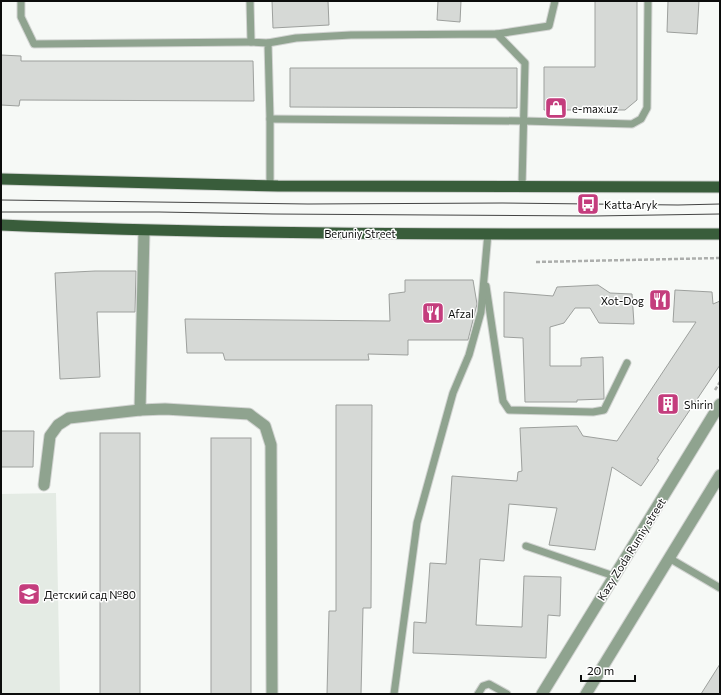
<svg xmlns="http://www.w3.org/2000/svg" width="721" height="695" font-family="Commissioner,sans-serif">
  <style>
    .built { fill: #e4ebe4 }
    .building { fill: #d6d9d6; stroke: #9da09d }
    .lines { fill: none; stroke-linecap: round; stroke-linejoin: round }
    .service-casing { stroke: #d1d3d1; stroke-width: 9 }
    .minor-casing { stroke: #d1d3d1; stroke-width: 13 }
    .tertiary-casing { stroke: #d1d3d1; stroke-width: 13 }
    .primary-casing { stroke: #d1d3d1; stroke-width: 13 }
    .path { stroke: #acaeac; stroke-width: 2.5; stroke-dasharray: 4 2; stroke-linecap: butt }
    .service { stroke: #8fa38f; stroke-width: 7 }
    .minor { stroke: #8fa38f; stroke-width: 11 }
    .tertiary { stroke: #8fa38f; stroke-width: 11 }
    .primary { stroke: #395d3b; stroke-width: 11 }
    .tram { stroke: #434443; stroke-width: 1 }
    .labels { text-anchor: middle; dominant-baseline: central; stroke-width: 3; stroke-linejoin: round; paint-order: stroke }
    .poi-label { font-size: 11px; fill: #0c0d0c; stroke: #fff; text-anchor: start }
    .street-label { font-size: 11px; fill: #0c0d0c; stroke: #fff }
  </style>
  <rect width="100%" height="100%" fill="#f6f9f6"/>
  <polygon class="built" points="56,493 60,694 1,694 1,494"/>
  <g class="building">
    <polygon points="272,1 328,1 329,25 273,28"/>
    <polygon points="438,1 461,1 460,22 437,20"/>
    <polygon points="595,1 637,1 637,100 625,110 544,110 544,67 595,67"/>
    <polygon points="668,1 699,1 697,34 667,32"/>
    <polygon points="1,55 21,56 21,61 253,61 254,101 20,100 19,106 1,105"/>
    <polygon points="290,68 517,68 517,108 290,107"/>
    <polygon points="95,271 136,271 135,312 97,312 100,377 60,379 55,273"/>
    <polygon points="405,280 473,280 477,304 468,340 408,340 408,355 368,354 369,360 225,360 223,353 187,353 185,319 390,321 389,294 405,292"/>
    <polygon points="598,285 610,293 632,294 634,324 599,323 590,308 575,308 564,323 550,327 550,366 581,366 581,358 603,357 604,399 577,400 577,402 525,402 523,338 504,337 504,292 553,296 557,287"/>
    <polygon points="675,290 712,292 713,304 720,301 720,365 657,459 659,460 641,486 612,467 595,550 549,545 557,508 509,504 504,561 480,559 476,625 522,627 524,576 561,577 560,616 548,615 546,658 413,653 414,622 426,623 430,563 446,564 452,476 517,481 518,472 522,471 520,428 577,426 583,436 617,441 696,322 673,322"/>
    <polygon points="336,405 372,405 371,608 363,608 361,694 327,694 329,611 336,611"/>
    <polygon points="1,431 34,431 33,467 1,467"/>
    <rect x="100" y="433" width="40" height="261"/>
    <rect x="211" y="438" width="40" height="256"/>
    <polygon points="720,664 720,694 701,694"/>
  </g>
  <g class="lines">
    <g class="service-casing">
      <g id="service">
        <polyline points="21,1 21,17 34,44 251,42"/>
        <polyline points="250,1 251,42 268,43 270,119 270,185"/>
        <polyline points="497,34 549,26 555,1"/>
        <polyline points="268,43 296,38 351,35 497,34 525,63 522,186"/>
        <polyline points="270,119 524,121 632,124 641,119 647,108 648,1"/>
        <polyline points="486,286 503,401 509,410 593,412 604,410 627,363"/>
        <polyline points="526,546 614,576"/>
        <polyline points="669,558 720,588"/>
        <polyline points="394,694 417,523 453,393 469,355 481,312 488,233"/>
        <polyline points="478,694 483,686 489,684 507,694"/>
      </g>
    </g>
    <g class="minor-casing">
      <g id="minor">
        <polyline points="144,231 140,410 165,409 249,414 265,426 271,445 272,694"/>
        <polyline points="44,485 50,436 58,425 69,418 140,410"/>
      </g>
    </g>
    <g class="tertiary-casing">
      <g id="tertiary">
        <polyline points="542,694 720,404"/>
        <polyline points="586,694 720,475"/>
      </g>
    </g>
    <g class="primary-casing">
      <g id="primary">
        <polyline points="1,179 278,186 720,187"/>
        <path d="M1,225C241,235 480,234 720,234"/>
      </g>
    </g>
    <g class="path">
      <polyline points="536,262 720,258"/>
      <polyline points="715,390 720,382"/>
    </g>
    <use href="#service" class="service"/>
    <use href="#minor" class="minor"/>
    <use href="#tertiary" class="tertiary"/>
    <use href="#primary" class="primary"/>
    <g class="tram">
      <polyline points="1,200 308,204 502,203 678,205 720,204"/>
      <polyline points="1,212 159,212 273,214 594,216 720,214"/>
    </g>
  </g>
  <defs>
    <g id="shop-square" transform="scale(1.15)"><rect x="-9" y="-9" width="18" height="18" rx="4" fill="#c43d7d" stroke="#fff"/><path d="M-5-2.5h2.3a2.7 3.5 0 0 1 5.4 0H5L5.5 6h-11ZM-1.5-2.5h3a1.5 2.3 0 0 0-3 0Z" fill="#fff"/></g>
    <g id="bus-square" transform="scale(1.15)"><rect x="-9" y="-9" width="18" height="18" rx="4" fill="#c43d7d" stroke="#fff"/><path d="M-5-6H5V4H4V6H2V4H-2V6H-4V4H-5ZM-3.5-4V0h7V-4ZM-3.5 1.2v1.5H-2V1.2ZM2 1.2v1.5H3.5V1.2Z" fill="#fff"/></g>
    <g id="restaurant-square" transform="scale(1.15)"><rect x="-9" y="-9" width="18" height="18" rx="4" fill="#c43d7d" stroke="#fff"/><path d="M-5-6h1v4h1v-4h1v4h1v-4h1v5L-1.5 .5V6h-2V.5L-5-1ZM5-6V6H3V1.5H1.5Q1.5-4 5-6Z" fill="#fff"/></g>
    <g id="building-square" transform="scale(1.15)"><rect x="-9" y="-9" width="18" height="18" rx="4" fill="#c43d7d" stroke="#fff"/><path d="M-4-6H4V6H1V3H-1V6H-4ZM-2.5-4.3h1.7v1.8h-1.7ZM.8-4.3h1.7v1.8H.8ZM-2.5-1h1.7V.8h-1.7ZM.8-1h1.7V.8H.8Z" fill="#fff"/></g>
    <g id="school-square" transform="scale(1.15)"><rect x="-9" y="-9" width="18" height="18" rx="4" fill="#c43d7d" stroke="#fff"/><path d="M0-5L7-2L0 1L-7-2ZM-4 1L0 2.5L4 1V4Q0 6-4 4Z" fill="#fff"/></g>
  </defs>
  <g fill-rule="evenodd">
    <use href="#shop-square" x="556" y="108"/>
    <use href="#bus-square" x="588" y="204"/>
    <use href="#restaurant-square" x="660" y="300"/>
    <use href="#restaurant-square" x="433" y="313"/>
    <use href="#building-square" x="668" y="404"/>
    <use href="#school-square" x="29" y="594"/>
  </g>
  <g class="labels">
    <g class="poi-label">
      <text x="572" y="108">e-max.uz</text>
      <text x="604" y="204">Katta Aryk</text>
      <text x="644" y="300" text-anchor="end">Xot-Dog</text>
      <text x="448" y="313">Afzal</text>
      <text x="684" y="404">Shirin</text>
      <text x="44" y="594">Детский сад №80</text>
    </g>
    <g class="street-label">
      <text x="360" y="233">Beruniy Street</text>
      <text transform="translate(631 549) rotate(-58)">Kazy Zoda Rumiy street</text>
    </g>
  </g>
  <rect width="721" height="695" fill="none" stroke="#0c0d0c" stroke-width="4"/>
  <path d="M581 675v6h54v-6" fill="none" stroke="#0c0d0c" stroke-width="2"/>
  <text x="587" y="675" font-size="12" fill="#0c0d0c" stroke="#ffffff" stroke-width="3" paint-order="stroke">20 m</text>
</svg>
